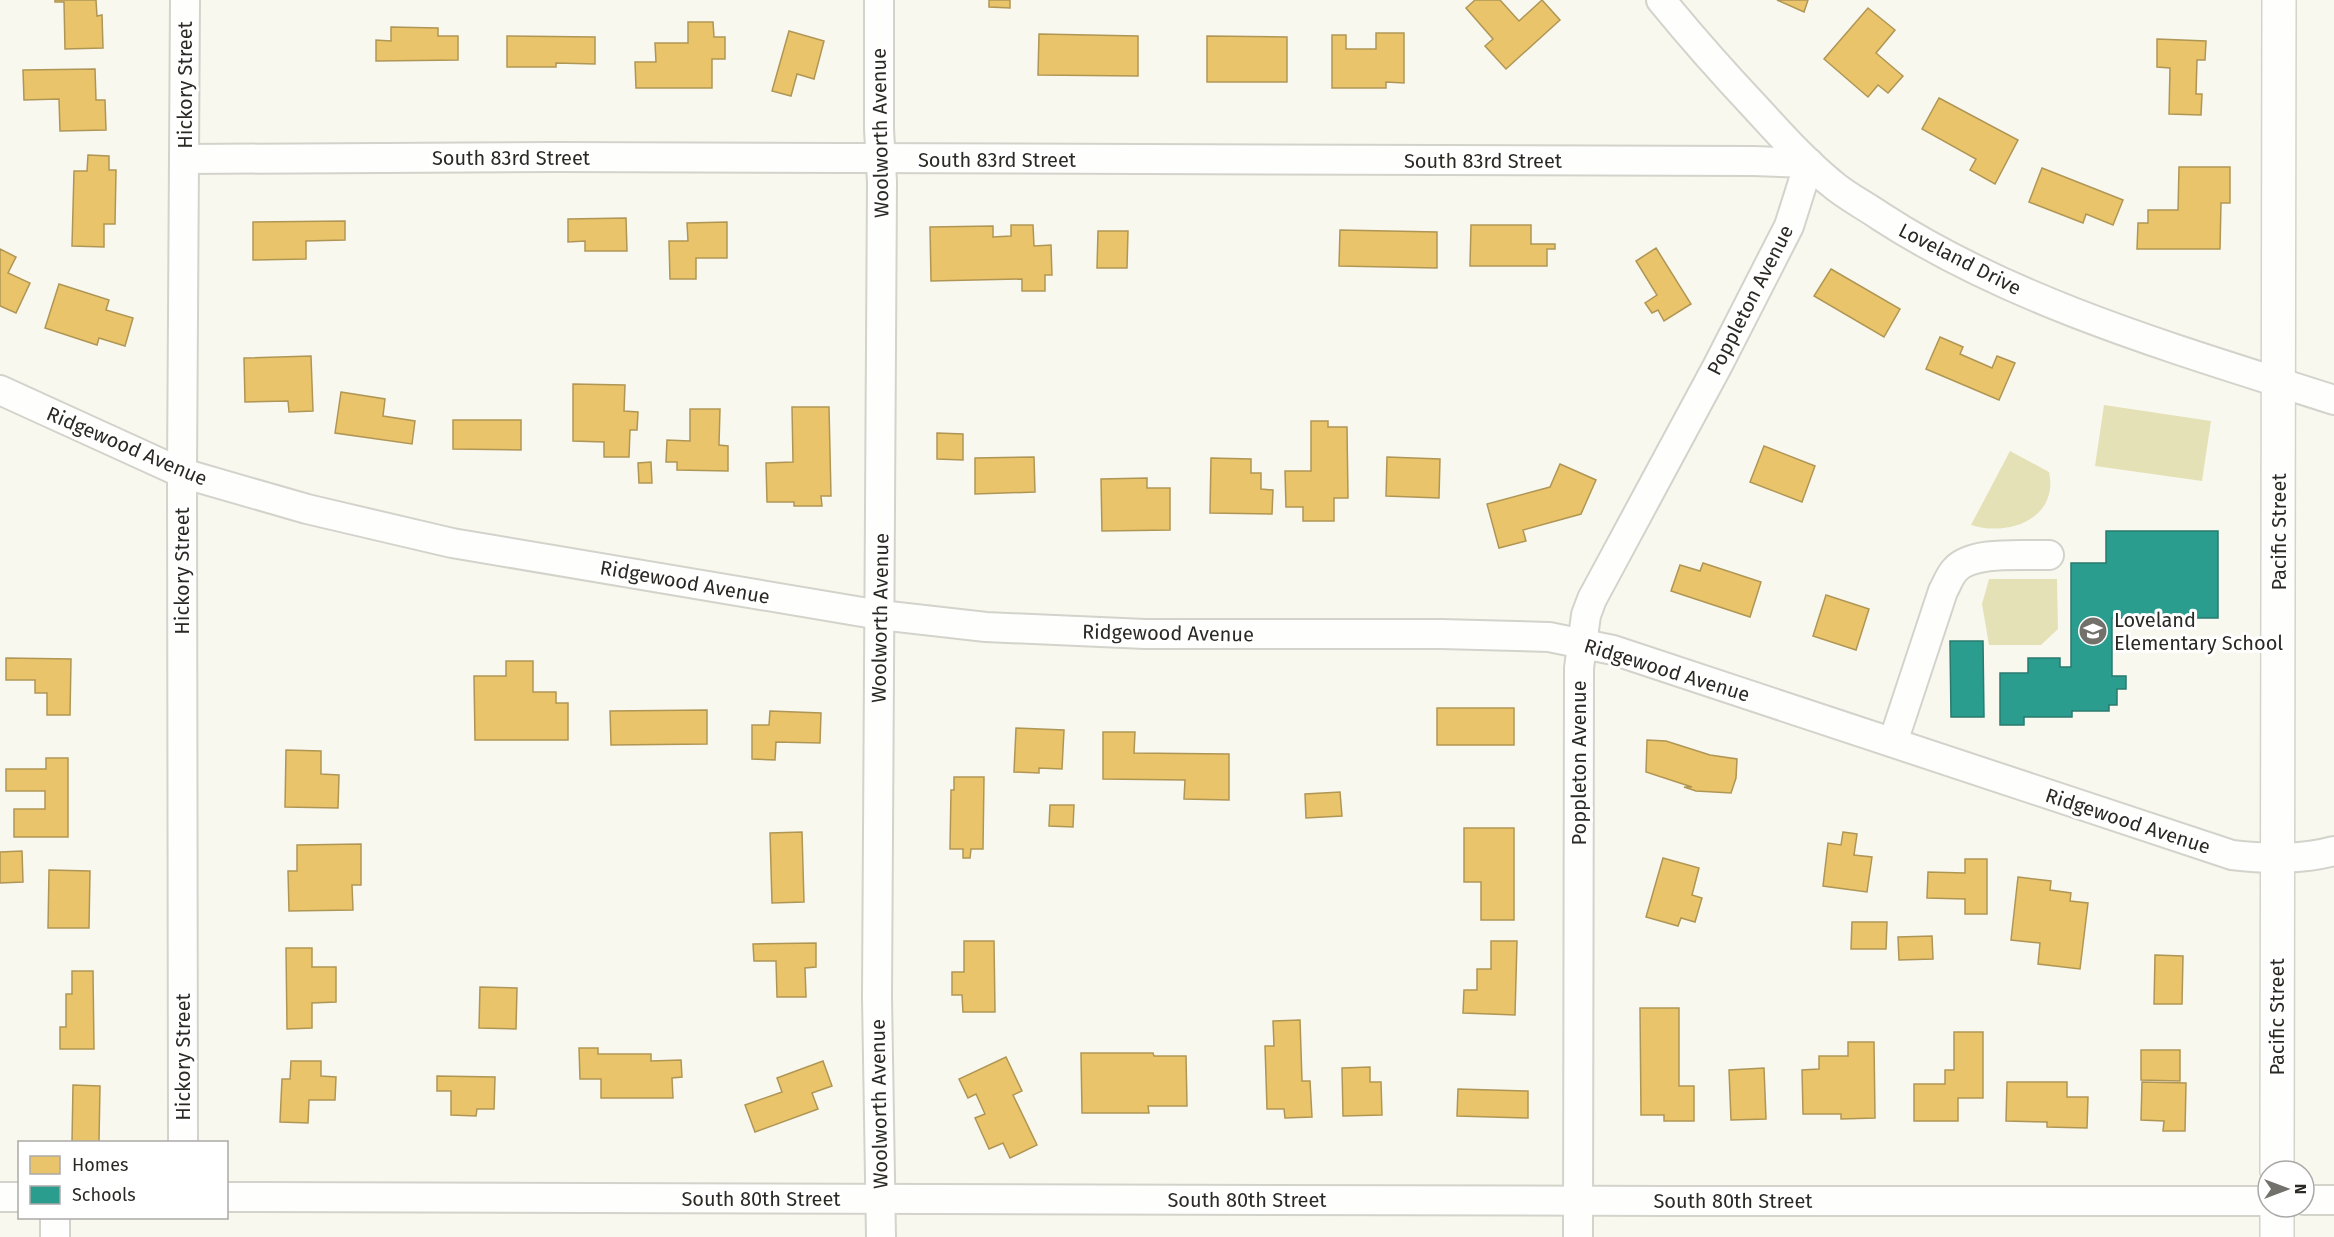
<svg xmlns="http://www.w3.org/2000/svg" width="2334" height="1237" font-family="'Fira Sans',sans-serif">
  <style>
    .green { fill: #e5e1b6 }
    .homes { fill: #e9c46a; stroke: #b09655; stroke-width: 1.5 }
    .schools { fill: #2a9d8f; stroke: #2a7a6f; stroke-width: 1.5 }
    .lines { fill: none; stroke-linecap: round; stroke-linejoin: round }
    .minor-casing { stroke: #d3d3cc; stroke-width: 32 }
    .major-casing { stroke: #d3d3cc; stroke-width: 36 }
    .minor { stroke: #fefefd; stroke-width: 28 }
    .major { stroke: #fefefd; stroke-width: 33 }
    .labels { text-anchor: middle; dominant-baseline: central; stroke-width: 6; stroke-linejoin: round; paint-order: stroke }
    .street-label { font-size: 20px; fill: #2a2924; stroke: #fff }
    .poi-label { font-size: 20px; fill: #2a2924; stroke: #fff; text-anchor: start }
  </style>
  <rect width="100%" height="100%" fill="#f8f8ef"/>
  <g class="green">
    <polygon points="2104,405 2211,421 2202,481 2095,466"/>
    <path d="M2010,451L2049,472C2059,519 2008,537 1971,525Z"/>
    <polygon points="1989,579 2057,579 2058,629 2041,645 1989,645 1982,604"/>
  </g>
  <g class="homes">
    <polygon points="55,0 96,0 97,16 102,15 103,48 65,49 64,2 55,2"/>
    <polygon points="989,0 1010,0 1010,8 989,7"/>
    <polygon points="1475,0 1500,0 1519,21 1542,0 1560,20 1506,69 1485,46 1493,39 1466,8"/>
    <polygon points="1777,0 1808,0 1804,12"/>
    <polygon points="1868,8 1895,30 1876,53 1903,76 1888,93 1878,85 1868,97 1824,59"/>
    <polygon points="688,22 713,22 714,37 725,37 725,59 712,59 712,88 636,88 635,62 656,62 655,43 688,43"/>
    <polygon points="391,27 438,28 438,36 458,36 458,60 376,61 376,40 391,41"/>
    <polygon points="789,31 824,41 814,79 797,74 791,96 772,91"/>
    <polygon points="1376,33 1404,33 1404,83 1386,82 1386,88 1332,88 1332,35 1346,35 1346,49 1376,49"/>
    <polygon points="1039,34 1138,36 1138,76 1038,75"/>
    <polygon points="507,36 595,37 595,64 556,63 556,67 507,67"/>
    <polygon points="1207,36 1287,37 1287,82 1207,82"/>
    <polygon points="2157,39 2206,41 2205,60 2197,60 2196,94 2202,94 2201,115 2169,114 2170,68 2157,67"/>
    <polygon points="95,69 96,100 105,100 106,130 60,131 59,99 24,100 23,70"/>
    <polygon points="1939,98 2018,140 1995,184 1970,170 1976,159 1922,129"/>
    <polygon points="88,155 109,156 109,170 116,170 115,224 104,224 104,247 72,246 74,171 87,171"/>
    <polygon points="2179,167 2230,167 2230,203 2221,203 2220,249 2137,249 2138,223 2148,223 2148,210 2178,210"/>
    <polygon points="2042,168 2123,200 2113,225 2086,214 2083,223 2029,202"/>
    <polygon points="626,218 627,251 585,251 585,241 568,242 568,219"/>
    <polygon points="345,221 345,240 306,241 306,259 253,260 253,222"/>
    <polygon points="727,222 727,258 696,258 696,279 670,279 669,241 688,241 687,223"/>
    <polygon points="1011,225 1033,225 1034,246 1051,245 1052,275 1045,275 1045,291 1022,291 1022,279 931,281 930,227 993,226 993,237 1011,236"/>
    <polygon points="1471,225 1531,225 1531,244 1555,244 1555,249 1547,249 1547,266 1470,266"/>
    <polygon points="1340,230 1437,232 1437,268 1339,266"/>
    <polygon points="1098,231 1128,231 1127,268 1097,268"/>
    <polygon points="1656,248 1691,304 1664,321 1658,310 1652,313 1645,303 1657,295 1636,261"/>
    <polygon points="0,249 16,257 8,273 30,283 16,313 0,306"/>
    <polygon points="1831,269 1900,309 1884,337 1814,296"/>
    <polygon points="59,284 109,300 106,310 133,318 125,346 99,338 97,345 45,328"/>
    <polygon points="1940,337 1963,347 1960,354 1992,368 1997,356 2015,363 1999,400 1926,369"/>
    <polygon points="311,356 313,411 289,412 288,401 245,402 244,358"/>
    <polygon points="573,384 625,385 624,411 638,412 637,430 630,430 629,457 604,457 604,442 573,441"/>
    <polygon points="341,392 385,399 383,416 415,421 412,444 335,433"/>
    <polygon points="792,407 829,407 831,496 821,496 822,506 794,506 794,502 767,502 766,463 793,462"/>
    <polygon points="690,409 720,409 719,445 728,446 728,471 677,470 677,462 666,462 667,440 690,441"/>
    <polygon points="453,420 521,420 521,450 453,449"/>
    <polygon points="1311,421 1328,421 1328,427 1347,427 1348,498 1334,498 1334,521 1303,521 1303,507 1286,507 1285,471 1311,471"/>
    <polygon points="937,433 963,434 963,460 937,459"/>
    <polygon points="1764,446 1815,466 1802,502 1750,482"/>
    <polygon points="1034,457 1035,492 975,494 975,458"/>
    <polygon points="1387,457 1440,459 1439,498 1386,496"/>
    <polygon points="1211,458 1251,459 1251,473 1261,473 1261,489 1273,490 1272,514 1210,513"/>
    <polygon points="651,462 652,483 639,483 638,463"/>
    <polygon points="1560,464 1596,480 1581,514 1523,530 1526,541 1499,548 1487,504 1550,487"/>
    <polygon points="1147,478 1147,488 1170,488 1170,530 1102,531 1101,479"/>
    <polygon points="1703,563 1761,582 1750,617 1671,591 1680,565 1700,571"/>
    <polygon points="1826,595 1869,609 1856,650 1813,636"/>
    <polygon points="6,658 71,659 70,715 47,715 47,693 35,693 35,680 6,680"/>
    <polygon points="506,661 533,661 533,692 556,692 556,703 568,703 568,740 475,740 474,676 506,676"/>
    <rect x="1437" y="708" width="77" height="37"/>
    <polygon points="707,710 707,744 611,745 610,711"/>
    <polygon points="770,711 821,713 820,743 776,742 775,760 752,759 752,725 769,725"/>
    <polygon points="1016,728 1064,730 1062,769 1039,768 1039,773 1014,772"/>
    <polygon points="1103,732 1135,732 1134,753 1229,754 1229,800 1184,799 1185,780 1103,779"/>
    <polygon points="1647,740 1666,741 1710,755 1737,759 1736,778 1731,793 1696,791 1684,787 1692,787 1646,772"/>
    <polygon points="286,750 321,751 321,774 339,775 338,808 285,807"/>
    <polygon points="46,758 68,758 68,837 14,837 14,809 45,809 45,791 6,791 6,769 46,769"/>
    <polygon points="954,777 984,777 983,849 971,849 970,858 963,858 963,849 950,849 951,790 954,790"/>
    <polygon points="1340,792 1342,816 1306,818 1305,794"/>
    <polygon points="1050,805 1074,805 1073,827 1049,826"/>
    <polygon points="1464,828 1514,828 1514,920 1481,920 1481,882 1464,882"/>
    <polygon points="802,832 804,902 772,903 770,833"/>
    <polygon points="1843,832 1857,834 1854,855 1872,857 1867,892 1823,886 1828,843 1841,845"/>
    <polygon points="361,844 361,885 352,885 353,910 289,911 288,871 297,871 297,845"/>
    <polygon points="22,851 23,882 0,883 0,852"/>
    <polygon points="1663,858 1699,868 1692,895 1702,898 1695,922 1681,918 1678,926 1646,917"/>
    <polygon points="1965,859 1987,859 1987,914 1965,914 1965,899 1927,898 1928,872 1965,873"/>
    <polygon points="49,870 90,871 89,928 48,928"/>
    <polygon points="2018,877 2051,881 2050,890 2071,893 2070,901 2088,903 2080,969 2038,964 2040,943 2011,940"/>
    <polygon points="1852,922 1887,922 1886,949 1851,949"/>
    <polygon points="1932,936 1933,959 1899,960 1898,937"/>
    <polygon points="964,941 994,941 995,1012 963,1012 962,995 952,995 952,972 964,972"/>
    <polygon points="1491,941 1517,941 1515,1015 1463,1013 1464,990 1477,990 1477,969 1491,969"/>
    <polygon points="816,943 816,967 805,968 806,997 777,997 776,961 754,961 753,944"/>
    <polygon points="286,948 312,948 312,967 336,967 336,1002 312,1003 312,1028 287,1029"/>
    <polygon points="2155,955 2183,956 2182,1004 2154,1004"/>
    <polygon points="72,971 93,971 94,1049 60,1049 60,1027 66,1027 66,994 72,994"/>
    <polygon points="480,987 517,988 516,1029 479,1028"/>
    <polygon points="1640,1008 1679,1008 1679,1086 1694,1086 1694,1121 1664,1121 1664,1115 1641,1115"/>
    <polygon points="1300,1020 1302,1081 1310,1081 1312,1117 1285,1118 1284,1109 1267,1109 1265,1046 1274,1046 1273,1021"/>
    <polygon points="1954,1032 1983,1032 1983,1098 1958,1098 1958,1121 1914,1121 1914,1084 1945,1084 1945,1070 1954,1070"/>
    <polygon points="1848,1042 1874,1042 1875,1118 1841,1119 1841,1114 1803,1114 1802,1070 1819,1069 1819,1056 1848,1056"/>
    <polygon points="579,1048 598,1048 598,1054 651,1054 651,1061 681,1060 682,1077 672,1078 673,1098 601,1098 601,1079 580,1079"/>
    <polygon points="2141,1050 2180,1050 2180,1081 2141,1080"/>
    <polygon points="1081,1053 1153,1053 1154,1056 1186,1056 1187,1106 1148,1106 1149,1113 1082,1113"/>
    <polygon points="1006,1057 1022,1091 1013,1095 1037,1145 1010,1158 1003,1143 989,1149 975,1118 985,1114 976,1094 968,1098 959,1079"/>
    <polygon points="291,1061 321,1061 321,1076 336,1077 335,1100 309,1100 308,1123 280,1122 282,1079 290,1079"/>
    <polygon points="823,1061 832,1086 812,1093 818,1109 755,1132 745,1105 782,1092 777,1078"/>
    <polygon points="1370,1067 1370,1082 1381,1082 1382,1115 1343,1116 1342,1068"/>
    <polygon points="1764,1068 1766,1119 1731,1120 1729,1070"/>
    <polygon points="437,1076 495,1077 494,1109 477,1109 476,1116 451,1115 451,1091 437,1091"/>
    <polygon points="2007,1082 2067,1082 2067,1097 2088,1097 2087,1128 2047,1127 2047,1122 2006,1121"/>
    <polygon points="2142,1082 2186,1083 2185,1131 2163,1131 2164,1121 2141,1120"/>
    <polygon points="73,1085 100,1086 99,1142 72,1142"/>
    <polygon points="1458,1089 1528,1091 1528,1118 1457,1116"/>
  </g>
  <g class="schools">
    <polygon points="2106,531 2218,531 2218,618 2112,618 2112,676 2126,676 2126,689 2117,689 2117,705 2109,705 2109,711 2072,711 2072,717 2024,717 2024,725 2000,725 2000,673 2028,673 2028,658 2060,658 2060,667 2071,667 2071,563 2106,563"/>
    <polygon points="1950,641 1983,641 1984,717 1951,717"/>
  </g>
  <g class="lines">
    <g class="minor-casing">
      <g id="minor">
        <polyline points="879,0 879,129 882,182 877,997 881,1237"/>
        <path d="M1661,0C1692,38 1724,74 1757,109C1781,135 1804,161 1831,183C1846,196 1864,205 1880,216C2015,304 2182,351 2334,400"/>
        <polyline points="185,159 556,157 1754,161 1809,163 1789,226 1718,365 1592,599 1586,615 1579,668 1578,1237"/>
        <path d="M0,390L182,473L307,509L452,543L880,615L986,627L1145,634H1441L1549,637L1613,650L2232,855C2265,859 2301,860 2334,851"/>
        <path d="M1893,742L1943,591C1947,584 1950,575 1955,570C1972,550 2025,556 2049,555"/>
        <polyline points="183,1142 182,473 185,0"/>
        <polyline points="0,1197 20,1197"/>
        <polyline points="226,1197 1668,1201 2268,1201"/>
        <polyline points="2304,1200 2334,1200"/>
        <polyline points="55,1218 55,1237"/>
      </g>
    </g>
    <g class="major-casing">
      <g id="major">
        <polyline points="2277,1171 2279,0"/>
        <polyline points="2277,1207 2277,1237"/>
      </g>
    </g>
    <use href="#minor" class="minor"/>
    <use href="#major" class="major"/>
  </g>
  <defs>
    <g id="school-disc" transform="scale(1.5)"><circle r="9.5" fill="#72716b" stroke="#fff"/><path d="M0-5L7-2L0 1L-7-2ZM-4 1L0 2.5L4 1V4Q0 6-4 4Z" fill="#fff"/></g>
  </defs>
  <g fill-rule="evenodd">
    <use href="#school-disc" x="2093" y="631"/>
  </g>
  <g class="labels">
    <g class="street-label">
      <text transform="translate(185 85) rotate(-90)">Hickory Street</text>
      <text transform="translate(880 133) rotate(-91)">Woolworth Avenue</text>
      <text x="511" y="158">South 83rd Street</text>
      <text x="997" y="160">South 83rd Street</text>
      <text x="1483" y="161">South 83rd Street</text>
      <text transform="translate(1960 259) rotate(27)">Loveland Drive</text>
      <text transform="translate(1750 300) rotate(-63)">Poppleton Avenue</text>
      <text transform="translate(127 446) rotate(23)">Ridgewood Avenue</text>
      <text transform="translate(2279 532) rotate(-90)">Pacific Street</text>
      <text transform="translate(182 571) rotate(-90)">Hickory Street</text>
      <text transform="translate(685 582) rotate(10)">Ridgewood Avenue</text>
      <text transform="translate(880 618) rotate(-89)">Woolworth Avenue</text>
      <text transform="translate(1168 633) rotate(1)">Ridgewood Avenue</text>
      <text transform="translate(1667 670) rotate(17)">Ridgewood Avenue</text>
      <text transform="translate(1579 763) rotate(-90)">Poppleton Avenue</text>
      <text transform="translate(2128 821) rotate(18)">Ridgewood Avenue</text>
      <text transform="translate(2277 1017) rotate(-90)">Pacific Street</text>
      <text transform="translate(183 1057) rotate(-90)">Hickory Street</text>
      <text transform="translate(879 1104) rotate(-91)">Woolworth Avenue</text>
      <text x="761" y="1199">South 80th Street</text>
      <text x="1247" y="1200">South 80th Street</text>
      <text x="1733" y="1201">South 80th Street</text>
    </g>
    <g class="poi-label">
      <text x="2114" y="620">Loveland<tspan x="2114" dy="23">Elementary School</tspan></text>
    </g>
  </g>
  <rect x="18" y="1141" width="210" height="78" fill="#ffffff" stroke="#aaa9a7" stroke-width="1.5"/>
  <rect x="30" y="1156" width="30" height="18" fill="#e9c46a" stroke="#aaa9a7" stroke-width="1.5"/>
  <text x="72" y="1171" font-size="18" fill="#2a2924">Homes</text>
  <rect x="30" y="1186" width="30" height="18" fill="#2a9d8f" stroke="#aaa9a7" stroke-width="1.5"/>
  <text x="72" y="1201" font-size="18" fill="#2a2924">Schools</text>
  <g transform="translate(2286 1189) rotate(90)"><circle r="28" fill="#ffffff" stroke="#aaa9a7" stroke-width="1.5"/>
  <path d="M0-4.5L10 22L0 15L-10 22Z" fill="#72716b"/>
  <text y="-9" font-size="16" font-weight="bold" text-anchor="middle" fill="#2a2924">N</text>
  </g>
</svg>
